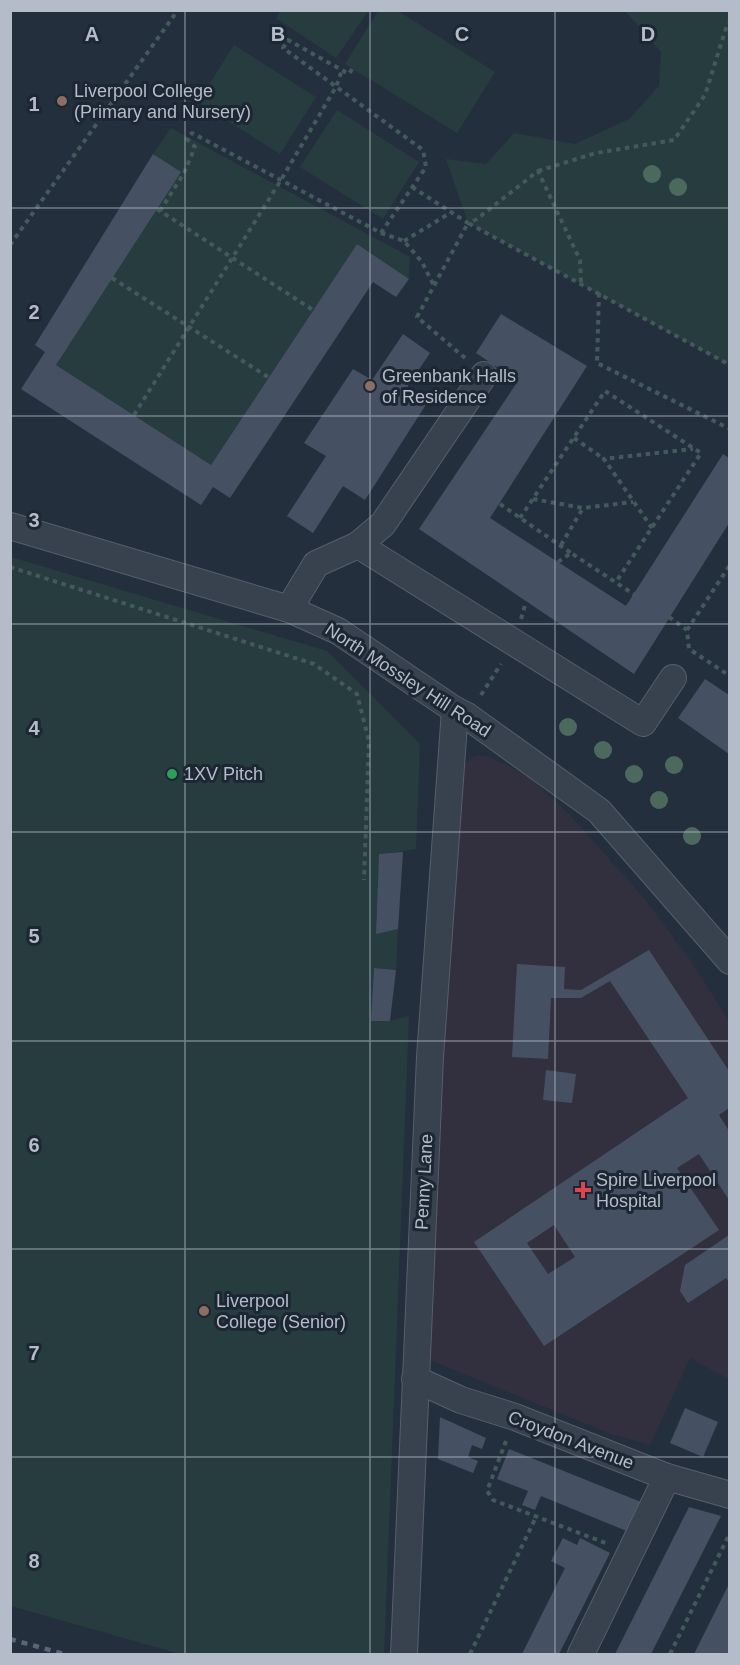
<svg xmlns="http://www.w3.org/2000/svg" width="740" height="1665" font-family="Arial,sans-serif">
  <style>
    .medical { fill: #32303f }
    .green { fill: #263c3f }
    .building { fill: #455162; fill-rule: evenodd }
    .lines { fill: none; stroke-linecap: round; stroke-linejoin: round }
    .minor-casing { stroke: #565f6c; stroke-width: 28 }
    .path { stroke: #44595c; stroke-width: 4; stroke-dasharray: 4.5 4.5; stroke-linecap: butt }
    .minor { stroke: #38414e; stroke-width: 26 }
    .rail { stroke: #5a6575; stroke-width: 4.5; stroke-dasharray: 6 6; stroke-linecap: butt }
    .tree { fill: #4b6a5d }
    .grid { fill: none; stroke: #b4bcc9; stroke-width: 1.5; stroke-opacity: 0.55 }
    .education-dot { fill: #8d6e63; stroke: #1d2633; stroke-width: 2 }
    .leisure-dot { fill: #2e9e5b; stroke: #1d2633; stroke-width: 2 }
    .health-dot { fill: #e0444e; stroke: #1d2633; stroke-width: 2 }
    .labels { text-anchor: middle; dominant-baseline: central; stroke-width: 6; stroke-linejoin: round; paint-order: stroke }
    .poi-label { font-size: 18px; fill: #b4bcc9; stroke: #1d2633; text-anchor: start }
    .street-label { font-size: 18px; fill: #b4bcc9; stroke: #1d2633 }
    .grid-label { font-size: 20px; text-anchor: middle; font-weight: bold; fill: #b4bcc9; stroke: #1d2633; stroke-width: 6; stroke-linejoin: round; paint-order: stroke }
  </style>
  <rect width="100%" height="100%" fill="#242f3e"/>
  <polygon class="medical" points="475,756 486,756 526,774 571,816 644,898 690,960 729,1021 729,1379 690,1358 650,1445 609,1433 427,1359 459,780 464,764"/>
  <g class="green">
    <polygon points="281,11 281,10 368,11 336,58 276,18"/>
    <polygon points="378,11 398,11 495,72 457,133 345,64"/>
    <polygon points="625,11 729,11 729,365 468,223 446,159 486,164 514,133 575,144 629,119 659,86 661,52"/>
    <polygon points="234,45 316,97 280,154 198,102"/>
    <polygon points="337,110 419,162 383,219 300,167"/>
    <polygon points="171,128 410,257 409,279 357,244 211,465 56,365 180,172 153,154"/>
    <polygon points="11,557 327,651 420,744 416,849 379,855 376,933 398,929 396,970 374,968 372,1021 390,1021 409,1016 384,1654 180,1654 11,1606"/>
  </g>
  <g class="building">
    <polygon points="153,154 181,172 56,365 211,465 357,244 409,279 396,297 373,282 230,498 213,487 201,505 21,389 45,352 35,345"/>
    <polygon points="501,314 587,366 490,518 626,606 723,454 729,458 729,523 634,674 419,529 518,381 476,353"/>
    <polygon points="403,334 430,353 406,389 427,403 365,500 343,486 313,533 287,516 326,456 304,443 353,369 372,380"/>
    <polygon points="705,679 729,695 729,754 678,718"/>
    <polygon points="403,852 398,929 376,934 379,854"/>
    <path d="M649,950L729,1071V1108L719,1115L729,1131V1200L699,1154L677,1168L719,1230L544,1346L474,1242L688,1098L610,981L581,998H551L548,1059L512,1057L517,964L565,967L564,989L581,990ZM554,1225L575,1257L548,1274L527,1243Z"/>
    <polygon points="374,968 396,970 390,1021 371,1021"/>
    <polygon points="546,1070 576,1074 572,1103 543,1100"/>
    <polygon points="729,1235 729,1282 726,1278 688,1303 680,1291 685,1265"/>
    <polygon points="685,1408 718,1422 703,1457 670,1443"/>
    <polygon points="440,1417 486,1438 482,1449 472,1445 468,1457 478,1461 473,1473 438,1459"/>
    <polygon points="509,1449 641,1502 629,1532 541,1496 535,1510 522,1505 528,1491 497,1479"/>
    <polygon points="689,1507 721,1516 651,1654 615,1654"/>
    <polygon points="563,1538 577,1545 580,1538 610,1553 559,1654 522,1654 565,1568 551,1561"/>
    <polygon points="729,1584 729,1650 727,1654 694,1654"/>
  </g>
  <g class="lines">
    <g class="minor-casing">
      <g id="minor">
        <polyline points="10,526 289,609 338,631 455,710 467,716 599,811 730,961"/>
        <polyline points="358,545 643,723 673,678"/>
        <polyline points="289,609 316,564 358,545 383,524 484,375"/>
        <polyline points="415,1379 461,1400 515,1417 667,1477 730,1495"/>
        <polyline points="404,1654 430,1057 455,710"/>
        <polyline points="581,1654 667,1477"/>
      </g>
    </g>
    <g class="path">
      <polyline points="538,171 596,153 674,140 705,95 727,25 730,22"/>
      <polyline points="412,187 468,223 477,219 538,171 580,260 581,282"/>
      <polyline points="157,209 313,310"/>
      <polyline points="160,211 184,173 195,147 187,139 192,133 381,233 426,167 423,150 283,48 288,40 349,74 353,68"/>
      <polyline points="381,233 404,241 422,262 434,286"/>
      <polyline points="404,241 450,213"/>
      <polyline points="10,245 178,10"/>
      <polyline points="112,278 268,377"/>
      <polyline points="599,293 597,363 730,429"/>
      <polyline points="465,358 417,317 468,223 730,365"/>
      <polyline points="134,415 281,180 336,87 342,70"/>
      <polyline points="574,438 604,459"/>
      <polyline points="533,499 583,508 633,502"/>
      <polyline points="500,504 571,553"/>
      <polyline points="520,518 605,391 701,453 616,582"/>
      <polyline points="652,528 604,459 693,449"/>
      <polyline points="561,545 583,508"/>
      <polyline points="558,562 571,553 635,595"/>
      <polyline points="10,567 314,664 357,694 369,741 364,880"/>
      <polyline points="669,617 687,630 689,649 730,676"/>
      <polyline points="521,619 526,602"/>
      <polyline points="687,630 730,565"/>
      <polyline points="481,695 501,664"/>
      <polyline points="506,1441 487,1491 493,1500 608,1544"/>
      <polyline points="470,1654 536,1517"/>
      <polyline points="670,1654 730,1533"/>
    </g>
    <use href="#minor" class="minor"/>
    <g class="rail">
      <polyline points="10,1639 64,1654"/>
      <polyline points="10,1654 11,1654"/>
    </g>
  </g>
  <g class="tree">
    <circle cx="652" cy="174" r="9"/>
    <circle cx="678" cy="187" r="9"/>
    <circle cx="568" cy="727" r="9"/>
    <circle cx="603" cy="750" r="9"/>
    <circle cx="674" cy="765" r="9"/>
    <circle cx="634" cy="774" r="9"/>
    <circle cx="659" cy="800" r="9"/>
    <circle cx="692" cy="836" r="9"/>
  </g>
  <path class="grid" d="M185,10V1654M370,10V1654M555,10V1654M10,208H730M10,416H730M10,624H730M10,832H730M10,1041H730M10,1249H730M10,1457H730"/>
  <g class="education-dot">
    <circle cx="62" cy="101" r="6"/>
    <circle cx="370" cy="386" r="6"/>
    <circle cx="204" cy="1311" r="6"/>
  </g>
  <circle class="leisure-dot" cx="172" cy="774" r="6"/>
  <path class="health-dot" d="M580 1181h6v6h6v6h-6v6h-6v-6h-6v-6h6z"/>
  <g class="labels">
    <g class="poi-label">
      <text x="74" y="91">Liverpool College<tspan x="74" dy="21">(Primary and Nursery)</tspan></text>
      <text x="382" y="376">Greenbank Halls<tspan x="382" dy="21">of Residence</tspan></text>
      <text x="184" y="774">1XV Pitch</text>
      <text x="596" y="1180">Spire Liverpool<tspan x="596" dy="21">Hospital</tspan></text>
      <text x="216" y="1301">Liverpool<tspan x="216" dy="21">College (Senior)</tspan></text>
    </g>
    <g class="street-label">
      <text transform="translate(408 680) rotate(33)">North Mossley Hill Road</text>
      <text transform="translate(424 1182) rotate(-87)">Penny Lane</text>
      <text transform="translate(571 1440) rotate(21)">Croydon Avenue</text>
    </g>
  </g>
  <g class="grid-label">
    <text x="92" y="41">A</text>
    <text x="278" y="41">B</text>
    <text x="462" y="41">C</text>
    <text x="648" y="41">D</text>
    <text x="34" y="111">1</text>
    <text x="34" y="319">2</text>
    <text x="34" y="527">3</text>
    <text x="34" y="735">4</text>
    <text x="34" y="943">5</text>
    <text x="34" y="1152">6</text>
    <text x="34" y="1360">7</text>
    <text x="34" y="1568">8</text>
  </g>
  <rect width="740" height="1665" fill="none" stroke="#b4bcc9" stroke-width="24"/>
</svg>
